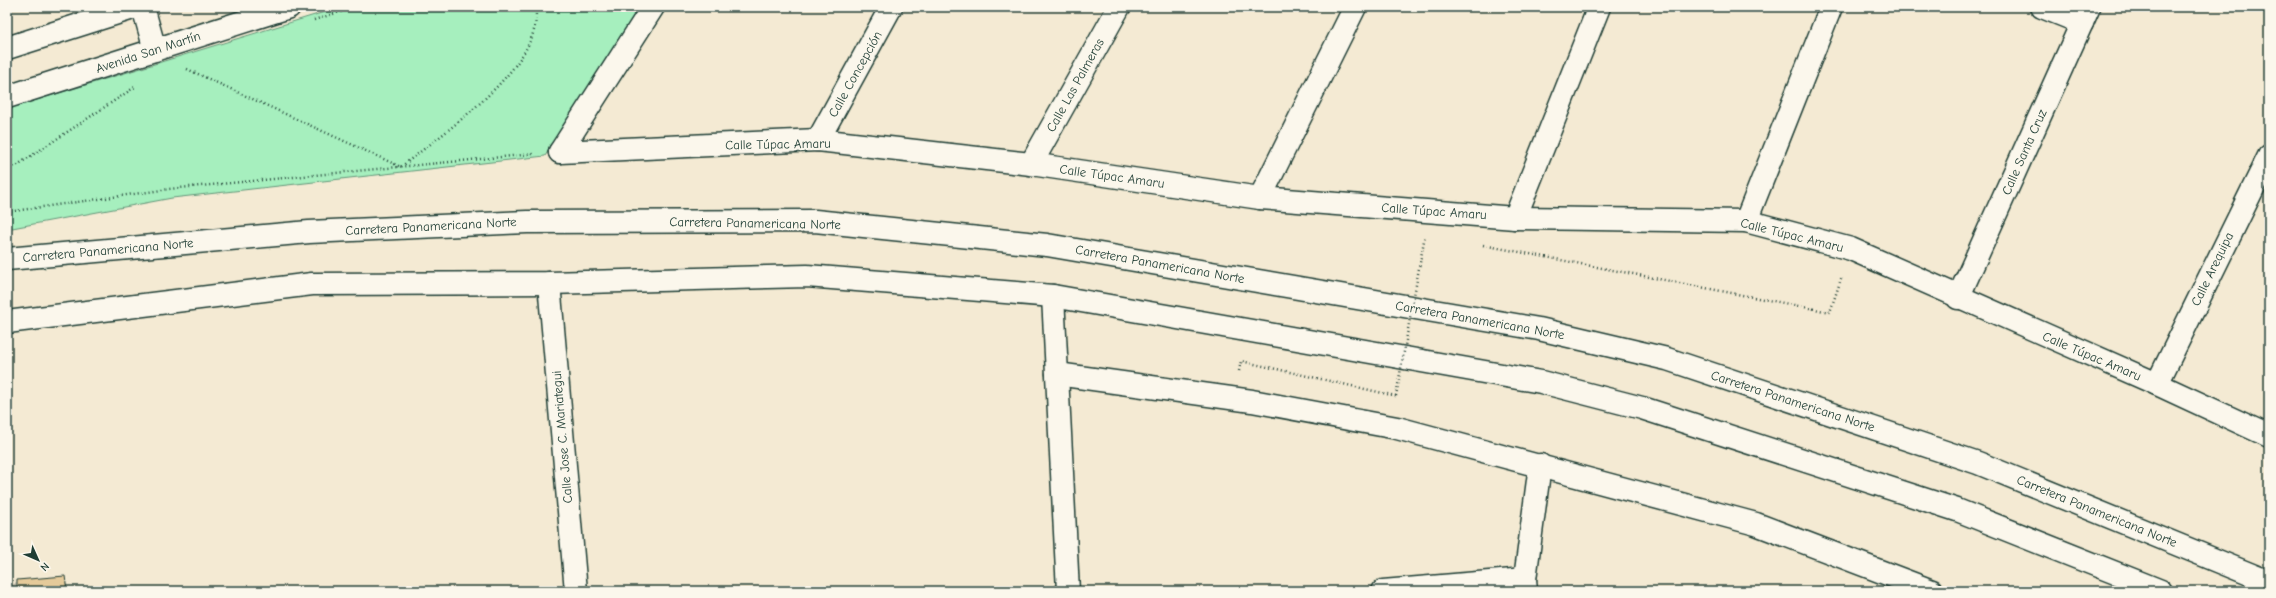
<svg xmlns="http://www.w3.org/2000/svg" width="2276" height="598" font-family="'Comic Neue',sans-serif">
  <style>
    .green { fill: #a6efbe; stroke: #629679 }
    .shadow { fill: #0003 }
    .building { fill: #e5ca9a; stroke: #1f3d34 }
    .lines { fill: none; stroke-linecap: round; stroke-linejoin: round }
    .street-casing { stroke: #1f3d34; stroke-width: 25 }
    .primary-casing { stroke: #1f3d34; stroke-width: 25 }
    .highway-casing { stroke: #1f3d34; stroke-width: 25 }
    .path { stroke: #1f3d34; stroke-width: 2.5; stroke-dasharray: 1 3; stroke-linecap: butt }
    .street { stroke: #fbf7ec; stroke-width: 22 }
    .primary { stroke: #fbf7ec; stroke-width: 22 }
    .highway { stroke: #fbf7ec; stroke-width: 22 }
    .path-bridge { stroke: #1f3d34; stroke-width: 2.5; stroke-dasharray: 1 3; stroke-linecap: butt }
    .labels { text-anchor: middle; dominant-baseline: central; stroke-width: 4; stroke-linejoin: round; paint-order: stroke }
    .street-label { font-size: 13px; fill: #1f3d34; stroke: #fbf7ec }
  </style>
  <rect width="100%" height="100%" fill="#f4ead3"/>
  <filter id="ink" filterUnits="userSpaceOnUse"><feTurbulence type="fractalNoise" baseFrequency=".025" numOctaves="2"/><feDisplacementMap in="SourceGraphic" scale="8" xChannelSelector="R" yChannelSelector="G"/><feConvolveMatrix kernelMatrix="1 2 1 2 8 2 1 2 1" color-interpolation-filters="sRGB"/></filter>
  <g filter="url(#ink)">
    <polygon class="green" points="341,7 640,7 545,156 172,198 7,229 7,109"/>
    <polygon class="shadow" points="17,581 66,591 7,591"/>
    <polygon class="building" points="65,576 67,591 17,591 17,580"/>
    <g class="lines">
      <g class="street-casing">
        <g id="street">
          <polyline points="143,7 155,50"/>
          <polyline points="2042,7 2082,23"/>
          <polyline points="7,48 136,7"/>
          <polyline points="818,140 891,7"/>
          <polyline points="560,152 818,140 1031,164 1260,198 1515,218 1746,221 1851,249 2157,384 2269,436"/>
          <polyline points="560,152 653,7"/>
          <polyline points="1031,164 1119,7"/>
          <polyline points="1260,198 1355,7"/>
          <polyline points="1515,218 1599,7"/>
          <polyline points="1746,221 1831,7"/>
          <polyline points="549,283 576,591"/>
          <polyline points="1053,296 1068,591"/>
          <polyline points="1958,298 2089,7"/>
          <polyline points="1057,374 1252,401 1397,428 1756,524 1932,591"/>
          <polyline points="2157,384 2269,156"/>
          <polyline points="1383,591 1525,579"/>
          <polyline points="1526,591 1525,579 1540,465"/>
        </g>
      </g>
      <g class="primary-casing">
        <polyline id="primary" points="7,97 289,7"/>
      </g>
      <g class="highway-casing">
        <g id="highway">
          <polyline points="7,259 309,232 527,222 815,221 1047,245 1539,329 1667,359 1978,463 2269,582"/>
          <polyline points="7,322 312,284 549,283 807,276 1053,296 1541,382 1642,408 1957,510 2161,591"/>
        </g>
      </g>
      <g class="path">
        <polyline points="314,20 355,7"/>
        <path d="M187,69L401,167C440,135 547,64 535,7"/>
        <polyline points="7,172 135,87"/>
        <polyline points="7,212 169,189 533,154"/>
        <polyline points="1483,245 1830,312 1842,276"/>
        <polyline points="1239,371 1241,361 1396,396"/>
      </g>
      <use href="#street" class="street"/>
      <use href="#primary" class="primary"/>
      <use href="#highway" class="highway"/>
      <polyline class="path-bridge" points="1396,396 1425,235"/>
    </g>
  </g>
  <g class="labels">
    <g class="street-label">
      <text transform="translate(148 52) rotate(-18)">Avenida San Martín</text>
      <text transform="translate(855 74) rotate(-61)">Calle Concepción</text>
      <text transform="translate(1075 85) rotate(-61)">Calle Las Palmeras</text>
      <text transform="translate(778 144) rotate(-1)">Calle Túpac Amaru</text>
      <text transform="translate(2024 152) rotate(-66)">Calle Santa Cruz</text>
      <text transform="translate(1112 176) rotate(8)">Calle Túpac Amaru</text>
      <text transform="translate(1434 211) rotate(4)">Calle Túpac Amaru</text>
      <text transform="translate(755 223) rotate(1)">Carretera Panamericana Norte</text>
      <text transform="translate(431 226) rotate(-3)">Carretera Panamericana Norte</text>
      <text transform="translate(1792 235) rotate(14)">Calle Túpac Amaru</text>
      <text transform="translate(108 250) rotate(-5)">Carretera Panamericana Norte</text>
      <text transform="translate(1160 264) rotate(10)">Carretera Panamericana Norte</text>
      <text transform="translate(2212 269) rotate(-64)">Calle Arequipa</text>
      <text transform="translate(1480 320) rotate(10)">Carretera Panamericana Norte</text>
      <text transform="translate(2092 356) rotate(23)">Calle Túpac Amaru</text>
      <text transform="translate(1793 401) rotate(18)">Carretera Panamericana Norte</text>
      <text transform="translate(562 437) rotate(-95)">Calle Jose C. Mariategui</text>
      <text transform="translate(2097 511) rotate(22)">Carretera Panamericana Norte</text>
    </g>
  </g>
  <rect width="2276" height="598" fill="none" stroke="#fbf7ec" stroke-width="24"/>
  <rect x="12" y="12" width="2252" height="574" fill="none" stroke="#1f3d34" stroke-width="1.5" filter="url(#ink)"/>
  <g transform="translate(38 560) rotate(135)" stroke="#fbf7ec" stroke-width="3" paint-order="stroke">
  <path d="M0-3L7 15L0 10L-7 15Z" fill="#1f3d34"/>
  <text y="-6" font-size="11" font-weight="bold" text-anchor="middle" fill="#1f3d34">N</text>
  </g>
</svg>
